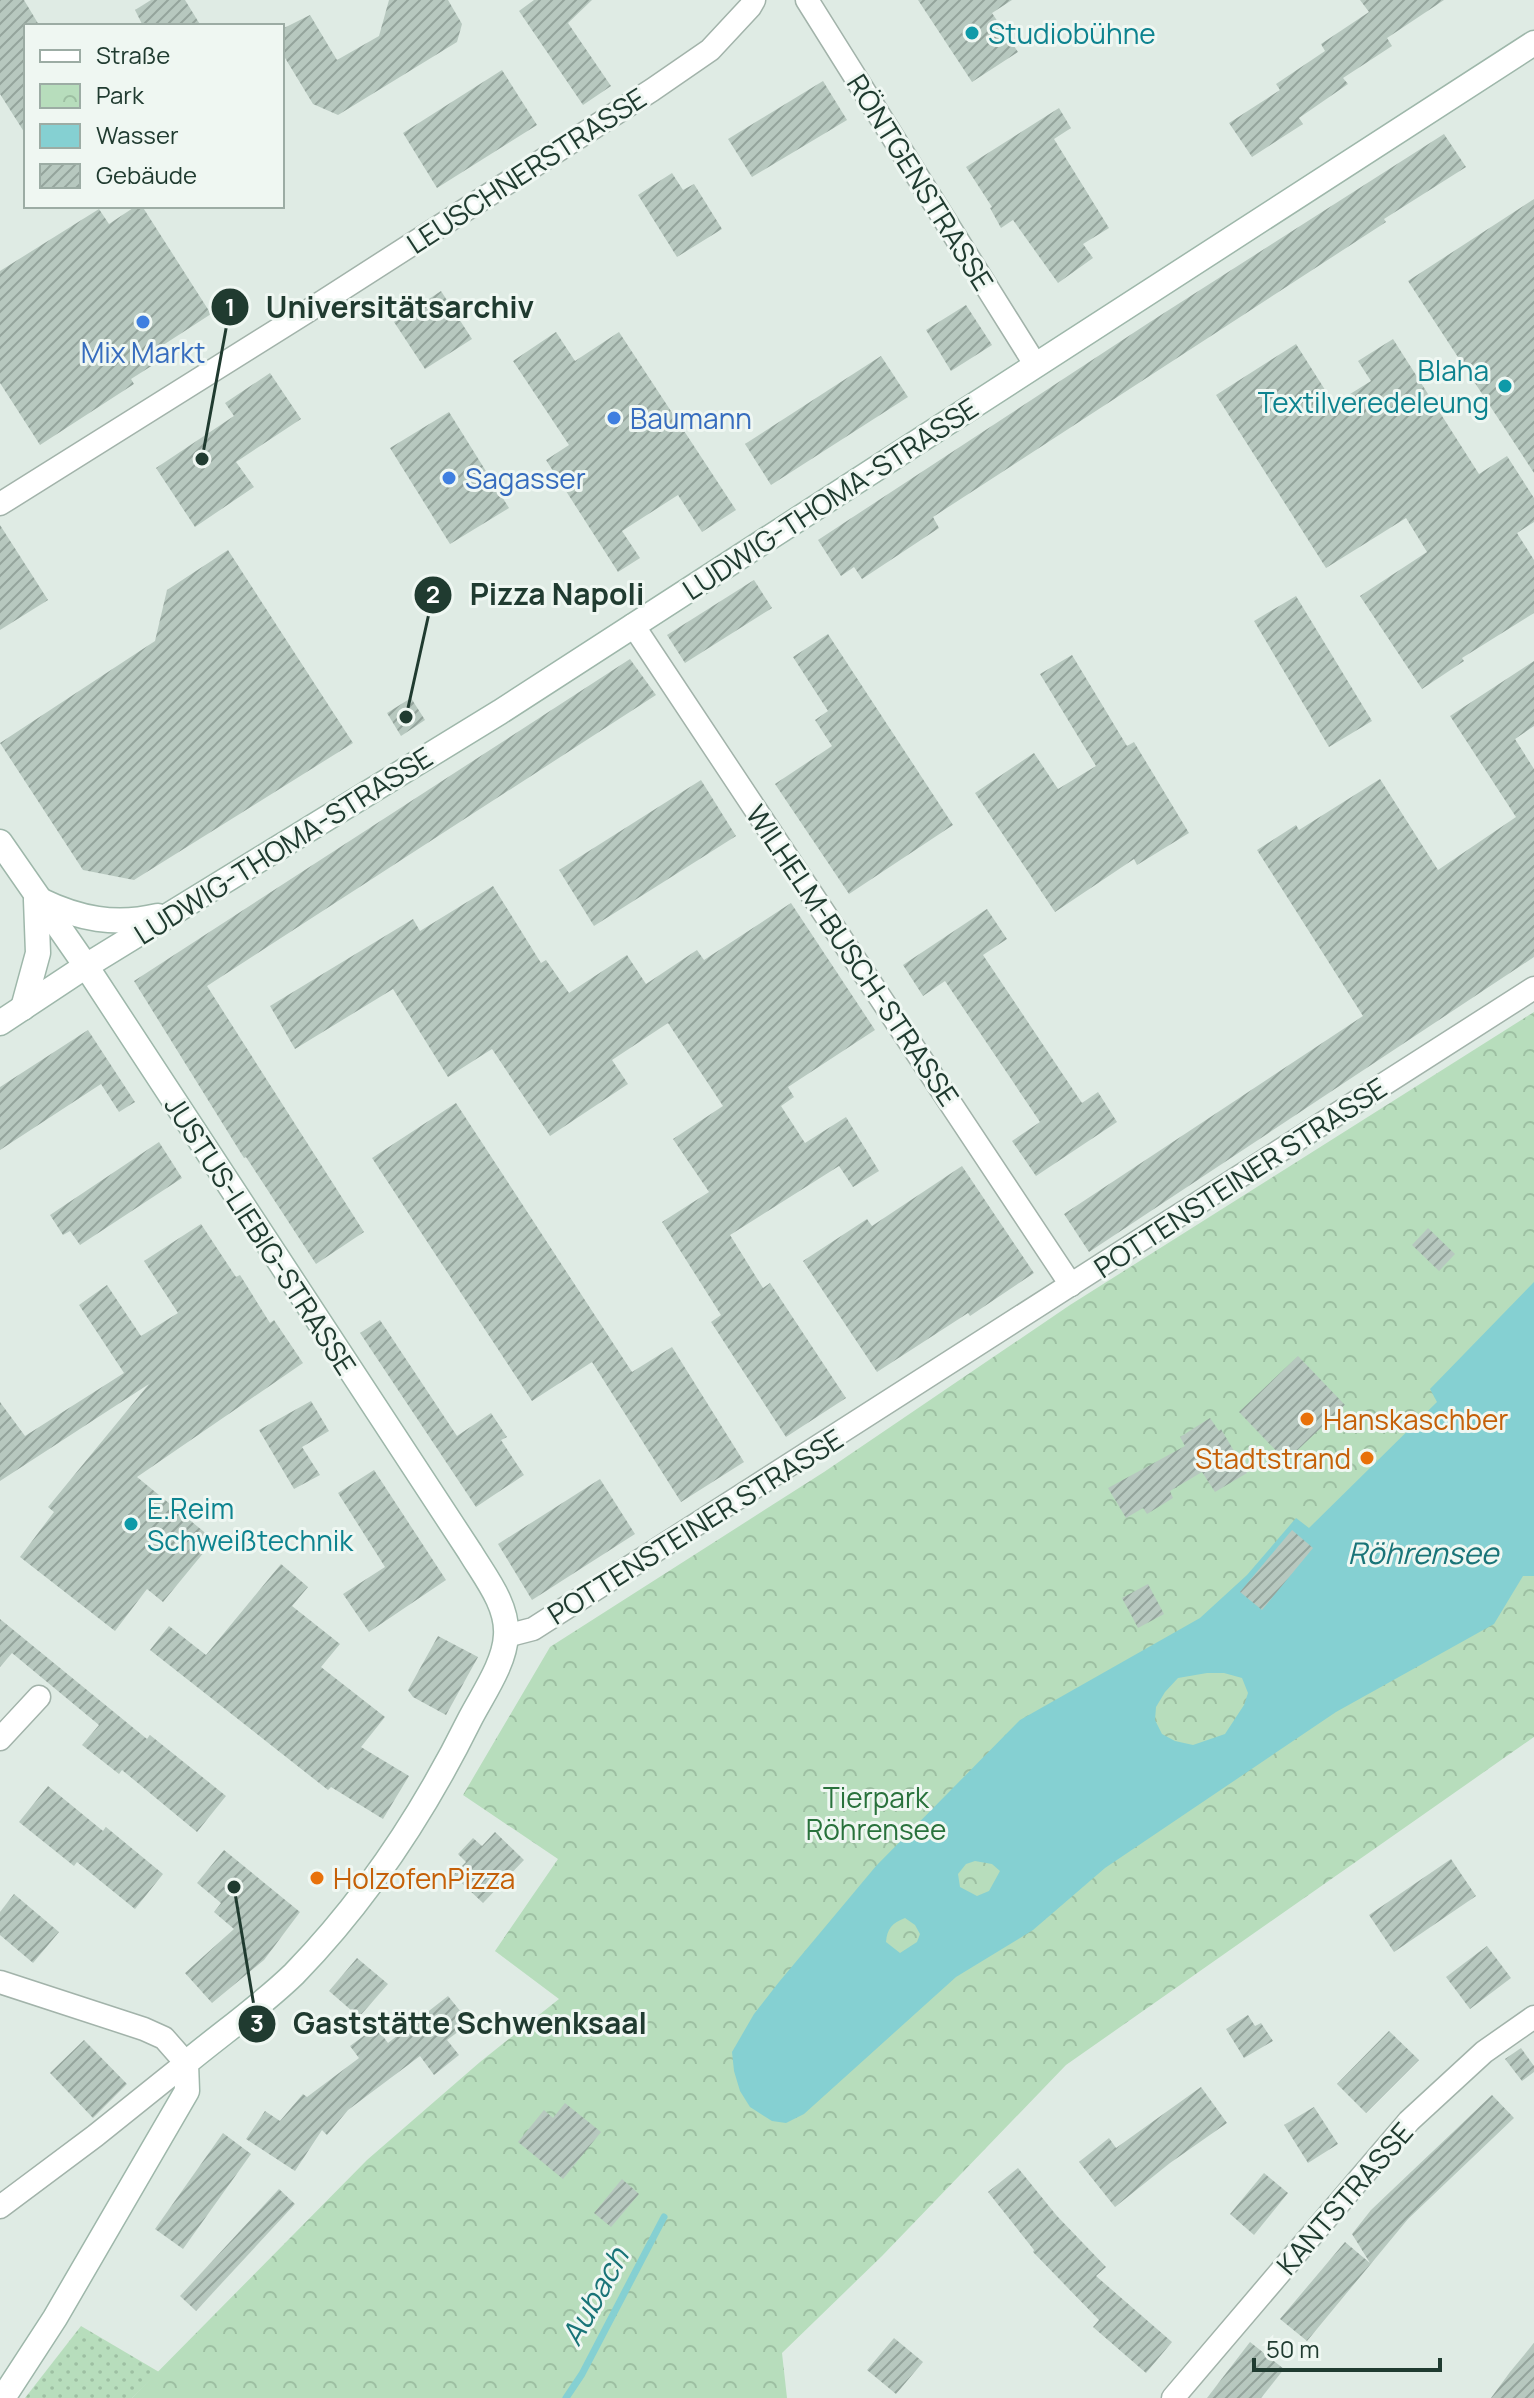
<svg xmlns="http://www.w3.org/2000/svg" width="1534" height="2398" font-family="Manrope,sans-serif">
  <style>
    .grass { fill: url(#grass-dots) }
    .park { fill: url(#park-crowns) }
    .water { fill: #85d0d2; fill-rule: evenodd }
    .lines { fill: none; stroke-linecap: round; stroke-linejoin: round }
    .stream { stroke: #85d0d2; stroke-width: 7 }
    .building { fill: url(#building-hatch) }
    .street-casing { stroke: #a2b3aa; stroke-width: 25 }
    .secondary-casing { stroke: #9eb7aa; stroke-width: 27 }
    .street { stroke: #fff; stroke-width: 22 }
    .secondary { stroke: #fff; stroke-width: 24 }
    .culture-dot { fill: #0f9aa8; stroke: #eff7f2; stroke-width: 3 }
    .shop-dot { fill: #3f7fe0; stroke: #eff7f2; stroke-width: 3 }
    .food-dot { fill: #e8710a; stroke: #eff7f2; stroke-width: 3 }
    .labels { text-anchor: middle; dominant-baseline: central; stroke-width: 6; stroke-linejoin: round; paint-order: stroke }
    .culture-label { font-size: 28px; fill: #0d838f; stroke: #eff7f2; text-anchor: start }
    .street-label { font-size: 28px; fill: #203b30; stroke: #eff7f2 }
    .shop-label { font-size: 28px; fill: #366cbe; stroke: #eff7f2; text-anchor: start }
    .food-label { font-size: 28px; fill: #c56008; stroke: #eff7f2; text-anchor: start }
    .park-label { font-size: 28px; fill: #29723c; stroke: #eff7f2 }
    .water-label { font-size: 30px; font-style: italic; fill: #197478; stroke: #eff7f2 }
    .leader { fill: none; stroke: #203b30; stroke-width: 3 }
    .callout-dot { fill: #203b30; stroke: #eff7f2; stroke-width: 3 }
    .mark-label { font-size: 24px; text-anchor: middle; font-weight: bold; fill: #fff }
    .callout-label { font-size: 30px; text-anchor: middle; font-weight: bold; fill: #203b30; stroke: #eff7f2; stroke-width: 6; stroke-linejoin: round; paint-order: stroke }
  </style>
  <defs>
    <pattern id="grass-dots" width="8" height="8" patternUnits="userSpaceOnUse" patternTransform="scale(2)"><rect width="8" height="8" fill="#b7ddbc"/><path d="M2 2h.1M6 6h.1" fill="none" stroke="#9dbfa2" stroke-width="1.8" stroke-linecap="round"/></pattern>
    <pattern id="park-crowns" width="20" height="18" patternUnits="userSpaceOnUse" patternTransform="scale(2)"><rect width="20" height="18" fill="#b7ddbc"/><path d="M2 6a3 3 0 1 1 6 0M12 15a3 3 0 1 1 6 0" fill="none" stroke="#9dbfa2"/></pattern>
    <pattern id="building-hatch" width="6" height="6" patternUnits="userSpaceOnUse" patternTransform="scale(2)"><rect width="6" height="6" fill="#b7c8bf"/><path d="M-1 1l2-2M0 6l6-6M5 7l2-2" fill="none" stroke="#94a49c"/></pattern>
  </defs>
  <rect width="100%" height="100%" fill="#dfebe4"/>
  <polygon class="grass" points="81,2326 159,2372 132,2398 25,2398"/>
  <polygon class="park" points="1534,1012 1534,1737 1066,2065 882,2256 782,2353 787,2398 132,2398 367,2160 480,2062 559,1999 495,1951 558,1859 463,1795 550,1647 824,1472 1070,1305"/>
  <path class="water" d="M1534,1282V1576H1523L1494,1624L1336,1712L1105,1868L1033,1930L956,1977L804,2114L786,2123L772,2121L750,2107L740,2091L734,2071L732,2052L754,2014L779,1982L876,1866L1020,1720L1200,1618L1247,1575L1296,1518L1309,1528L1437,1402L1430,1389ZM1207,1673H1224L1242,1678L1248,1693L1244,1705L1225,1734L1193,1745L1175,1741L1162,1734L1155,1720L1156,1707L1165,1692L1178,1678ZM975,1861L992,1864L1000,1871L989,1891L977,1896L960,1887L958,1874L966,1864ZM905,1918L915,1925L920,1934L917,1942L900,1953L886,1942C887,1929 892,1923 905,1918Z"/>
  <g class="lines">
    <polyline class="stream" points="566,2398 582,2374 664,2217"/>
  </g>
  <g class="building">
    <polygon points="0,0 24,0 39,25 26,26 26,135 0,94"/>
    <polygon points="151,0 185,0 201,26 143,26 135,10"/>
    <polygon points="389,0 448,0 462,24 457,42 338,115 313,104 282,53 282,29 310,15 337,60 379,36"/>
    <polygon points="534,0 592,0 568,23 611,86 583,105 519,11"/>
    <polygon points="918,0 1012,0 992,13 1018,52 972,82"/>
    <polygon points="1360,0 1444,0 1387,38 1392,46 1343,78 1348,84 1299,118 1303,124 1252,157 1229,123 1280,90 1276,84 1325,51 1321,44 1369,12"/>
    <polygon points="502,70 537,125 437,188 403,133"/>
    <polygon points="823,81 847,120 752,177 728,139"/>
    <polygon points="1059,108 1071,128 1054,139 1109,228 1083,244 1093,258 1058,283 1013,220 1001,228 990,208 992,207 966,167"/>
    <polygon points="1444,134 1466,167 1384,219 1386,222 933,517 939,528 862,579 854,567 841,576 818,540 1150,322"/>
    <polygon points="672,173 683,190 694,184 722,229 677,257 638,195"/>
    <polygon points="1534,199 1534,473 1408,281"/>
    <polygon points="136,206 142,206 211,314 157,349 164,358 131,379 134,384 40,445 0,383 0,271 99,209 109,224"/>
    <polygon points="441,291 472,339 425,369 394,322"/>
    <polygon points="966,305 992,345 951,371 926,330"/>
    <polygon points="556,332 575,361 619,332 736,510 702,532 678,495 622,531 640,558 618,572 546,460 569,445 513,361"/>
    <polygon points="1393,339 1479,474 1507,456 1534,498 1534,522 1517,533 1534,560 1534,613 1462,658 1464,661 1422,689 1360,596 1427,552 1406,518 1326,568 1216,395 1296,344 1334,404 1371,381 1358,361"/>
    <polygon points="881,356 908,397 771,485 745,444"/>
    <polygon points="270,373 301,419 236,462 254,487 195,527 156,468 234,416 225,403"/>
    <polygon points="449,412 509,508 450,544 390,448"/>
    <polygon points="0,525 48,600 0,630"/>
    <polygon points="228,550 353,743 134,880 83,870 0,743 155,641 167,590"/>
    <polygon points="754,580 772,608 685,663 667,635"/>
    <polygon points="1296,596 1372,721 1329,747 1254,621"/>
    <polygon points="828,634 953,825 849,894 775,784 832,746 815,720 828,711 793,657"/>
    <polygon points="1072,655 1127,746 1134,742 1189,833 1137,865 1134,859 1055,912 975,793 1034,753 1058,789 1096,766 1040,674"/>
    <polygon points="630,659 656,695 207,986 364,1232 316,1264 246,1157 244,1158 134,981"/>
    <polygon points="1534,661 1534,726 1515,739 1534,769 1534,957 1089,1252 1064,1214 1363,1016 1257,850 1296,825 1299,830 1380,779 1438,870 1516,817 1450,716"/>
    <polygon points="411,698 425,720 401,736 387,713"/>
    <polygon points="701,780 736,836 594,926 559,870"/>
    <polygon points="493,886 541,963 546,960 569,993 627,955 646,984 697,950 704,960 791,903 875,1030 788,1087 794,1097 781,1106 805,1143 846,1117 879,1171 853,1187 839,1166 730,1235 763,1288 770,1283 846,1398 786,1437 711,1322 721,1315 662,1222 709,1192 673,1139 723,1106 668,1023 612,1060 628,1084 550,1136 492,1049 448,1077 393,989 295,1049 270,1006 413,919 420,931"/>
    <polygon points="987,909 1007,939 983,955 1082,1103 1098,1092 1117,1122 1036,1176 1012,1141 1040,1122 945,981 923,996 903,965"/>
    <polygon points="88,1030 135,1102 119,1112 101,1084 0,1150 0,1087"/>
    <polygon points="456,1103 632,1372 672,1347 744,1462 681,1502 592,1362 532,1401 372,1158"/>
    <polygon points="159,1142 182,1178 80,1245 70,1231 63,1235 50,1215"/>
    <polygon points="962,1166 1034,1273 970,1316 968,1313 877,1372 803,1261 867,1219 872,1226"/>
    <polygon points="201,1224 236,1277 240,1275 270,1323 274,1320 303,1363 137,1477 214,1540 163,1602 147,1589 115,1631 20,1557 54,1512 48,1507 149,1384 0,1481 0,1402 25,1436 124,1373 79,1305 107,1285 141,1336 178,1313 144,1261"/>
    <polygon points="1428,1228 1455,1254 1439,1271 1412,1245"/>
    <polygon points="380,1320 457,1436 491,1413 507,1437 501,1440 524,1475 476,1507 360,1333"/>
    <polygon points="1298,1356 1345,1405 1286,1461 1239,1412"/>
    <polygon points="311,1401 329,1431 302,1447 320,1475 294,1489 259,1430"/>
    <polygon points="1210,1418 1219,1431 1221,1429 1247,1473 1215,1492 1202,1472 1170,1491 1173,1498 1147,1514 1143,1508 1126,1518 1108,1488 1185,1446 1180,1437"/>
    <polygon points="374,1470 446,1580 369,1632 343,1594 385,1567 338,1493"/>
    <polygon points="600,1479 635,1534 532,1600 498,1544"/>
    <polygon points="1292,1530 1313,1548 1262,1610 1240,1592"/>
    <polygon points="281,1564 308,1587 292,1606 340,1644 321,1667 385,1717 361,1747 409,1776 383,1819 331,1787 328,1790 150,1650 169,1626 206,1655"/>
    <polygon points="1148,1584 1164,1614 1138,1628 1122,1598"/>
    <polygon points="0,1619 147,1739 150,1735 226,1796 197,1832 122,1770 119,1774 82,1745 99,1725 12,1653 0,1667"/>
    <polygon points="438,1636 478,1657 446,1715 413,1697 408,1690"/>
    <polygon points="48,1786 103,1831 106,1827 163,1874 135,1909 77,1862 74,1866 19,1822"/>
    <polygon points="495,1832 524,1860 483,1903 453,1875 466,1862 458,1854 473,1838 482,1846"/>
    <polygon points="224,1850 300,1912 264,1960 212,2003 185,1973 234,1929 214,1912 221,1903 197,1883"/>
    <polygon points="1451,1859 1476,1896 1394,1952 1369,1915"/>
    <polygon points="14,1894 59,1932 33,1963 0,1935 0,1912"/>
    <polygon points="1487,1946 1511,1978 1470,2009 1446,1977"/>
    <polygon points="357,1958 388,1984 359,2017 329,1991"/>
    <polygon points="448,1996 470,2023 447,2040 459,2055 434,2075 420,2056 348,2110 327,2135 322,2130 295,2171 246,2139 265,2111 280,2121 303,2094 307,2097 359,2058 350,2046 376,2027 388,2043"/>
    <polygon points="1248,2015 1255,2026 1261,2023 1273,2041 1244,2058 1226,2029"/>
    <polygon points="1389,2031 1419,2060 1366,2113 1337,2084"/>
    <polygon points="84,2040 127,2084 93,2118 50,2073"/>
    <polygon points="1521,2048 1534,2066 1534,2072 1522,2081 1505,2059"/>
    <polygon points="1201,2087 1227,2123 1170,2163 1115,2207 1079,2162 1109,2138 1116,2148"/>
    <polygon points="1492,2095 1514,2118 1408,2219 1307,2341 1280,2319 1345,2242 1370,2263 1352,2234 1371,2210"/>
    <polygon points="565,2103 601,2132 563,2179 518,2142 544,2110 553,2118"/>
    <polygon points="1314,2107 1338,2144 1308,2163 1284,2125"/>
    <polygon points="223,2133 251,2154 183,2249 155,2229"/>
    <polygon points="1018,2168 1057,2216 1106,2267 1096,2276 1172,2342 1146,2373 1093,2327 1099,2320 1033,2252 1034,2250 988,2192"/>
    <polygon points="1264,2173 1288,2193 1254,2235 1230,2214"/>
    <polygon points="622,2179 639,2194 611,2227 594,2213"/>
    <polygon points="279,2189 295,2204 196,2311 180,2296"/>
    <polygon points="894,2338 923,2362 896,2394 867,2370"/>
    <polygon points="1250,2342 1284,2369 1261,2398 1207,2398"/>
    <polygon points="1534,2343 1534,2398 1491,2398 1510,2372"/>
  </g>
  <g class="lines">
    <g class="street-casing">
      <g id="street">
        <polyline points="807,0 1035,364"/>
        <polyline points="0,504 308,311 652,90 710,50 750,7 754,0"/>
        <polyline points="633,625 1071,1285"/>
        <polyline points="506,1636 533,1629 1534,988"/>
        <polyline points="0,1739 39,1697"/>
        <polyline points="0,1982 144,2029 164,2038 186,2063 95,2136 0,2207"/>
        <polyline points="1173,2398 1409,2121 1484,2052 1534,2017"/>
      </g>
    </g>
    <g class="secondary-casing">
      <g id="secondary">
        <path d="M0,842L86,966L470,1552C485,1577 508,1605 506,1635C505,1663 483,1694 470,1719C424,1812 367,1899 294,1974C261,2006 221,2034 186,2063L187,2091L55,2318L3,2398"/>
        <path d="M40,900C79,919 115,926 158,916"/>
        <polyline points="23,1008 38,953 36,900"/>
        <polyline points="0,1023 86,966 500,712 1534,43"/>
      </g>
    </g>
    <use href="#street" class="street"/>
    <use href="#secondary" class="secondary"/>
  </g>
  <g class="culture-dot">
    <circle cx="972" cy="33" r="8"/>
    <circle cx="1505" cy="386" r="8"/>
    <circle cx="131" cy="1524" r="8"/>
  </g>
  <g class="shop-dot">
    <circle cx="143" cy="322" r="8"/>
    <circle cx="614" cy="418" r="8"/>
    <circle cx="449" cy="478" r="8"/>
  </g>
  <g class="food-dot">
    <circle cx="1307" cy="1419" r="8"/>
    <circle cx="1367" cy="1458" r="8"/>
    <circle cx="317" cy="1878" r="8"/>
  </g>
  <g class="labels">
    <g class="culture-label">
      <text x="988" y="33">Studiobühne</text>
      <text x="1489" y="370" text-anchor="end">Blaha<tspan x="1489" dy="32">Textilveredeleung</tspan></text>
      <text x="147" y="1508">E.Reim<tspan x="147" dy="32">Schweißtechnik</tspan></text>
    </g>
    <g class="street-label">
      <text transform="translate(526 170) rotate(-33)">LEUSCHNERSTRASSE</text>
      <text transform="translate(921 182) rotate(58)">RÖNTGENSTRASSE</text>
      <text transform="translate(830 498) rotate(-33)">LUDWIG-THOMA-STRASSE</text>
      <text transform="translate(283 845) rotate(-32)">LUDWIG-THOMA-STRASSE</text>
      <text transform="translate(853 955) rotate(56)">WILHELM-BUSCH-STRASSE</text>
      <text transform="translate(1240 1177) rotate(-33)">POTTENSTEINER STRASSE</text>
      <text transform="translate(261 1235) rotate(57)">JUSTUS-LIEBIG-STRASSE</text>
      <text transform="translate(695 1526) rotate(-32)">POTTENSTEINER STRASSE</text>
      <text transform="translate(1344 2198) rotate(-49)">KANTSTRASSE</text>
    </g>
    <g class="shop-label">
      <text x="143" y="352" text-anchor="middle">Mix Markt</text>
      <text x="630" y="418">Baumann</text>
      <text x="465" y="478">Sagasser</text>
    </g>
    <g class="food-label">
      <text x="1323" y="1419">Hanskaschber</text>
      <text x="1351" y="1458" text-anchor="end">Stadtstrand</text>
      <text x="333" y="1878">HolzofenPizza</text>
    </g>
    <g class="park-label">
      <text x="876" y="1797">Tierpark<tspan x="876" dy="32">Röhrensee</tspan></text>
    </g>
    <g class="water-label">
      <text x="1423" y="1552">Röhrensee</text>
      <text transform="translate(594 2296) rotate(-61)">Aubach</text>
    </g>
  </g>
  <path class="leader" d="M202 459L230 307M406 717L433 595M234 1887L257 2024"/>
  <g class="callout-dot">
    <circle cx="202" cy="459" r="8"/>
    <circle cx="406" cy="717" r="8"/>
    <circle cx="234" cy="1887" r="8"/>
    <circle cx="230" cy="307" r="20"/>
    <circle cx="433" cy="595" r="20"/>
    <circle cx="257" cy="2024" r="20"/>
  </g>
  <g class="mark-label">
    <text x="230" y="316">1</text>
    <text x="433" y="603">2</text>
    <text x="257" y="2032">3</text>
  </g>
  <g class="callout-label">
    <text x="400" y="318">Universitätsarchiv</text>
    <text x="557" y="605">Pizza Napoli</text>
    <text x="470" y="2034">Gaststätte Schwenksaal</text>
  </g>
  <rect x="24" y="24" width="260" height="184" fill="#eff7f2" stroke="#9caca4" stroke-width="2"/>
  <rect x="40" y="50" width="40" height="12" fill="#ffffff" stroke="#9caca4" stroke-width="2"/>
  <text x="96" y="64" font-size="24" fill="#203b30">Straße</text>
  <rect x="40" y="84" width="40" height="24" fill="url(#park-crowns)" stroke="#9caca4" stroke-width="2"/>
  <text x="96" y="104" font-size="24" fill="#203b30">Park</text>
  <rect x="40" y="124" width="40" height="24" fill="#85d0d2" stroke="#9caca4" stroke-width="2"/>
  <text x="96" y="144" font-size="24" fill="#203b30">Wasser</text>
  <rect x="40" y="164" width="40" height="24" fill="url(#building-hatch)" stroke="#9caca4" stroke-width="2"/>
  <text x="96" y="184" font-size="24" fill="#203b30">Gebäude</text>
  <path d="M1254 2358v12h186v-12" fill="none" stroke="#203b30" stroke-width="4"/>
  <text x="1266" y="2358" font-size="24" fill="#203b30" stroke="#eff7f2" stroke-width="6" paint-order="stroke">50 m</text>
</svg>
